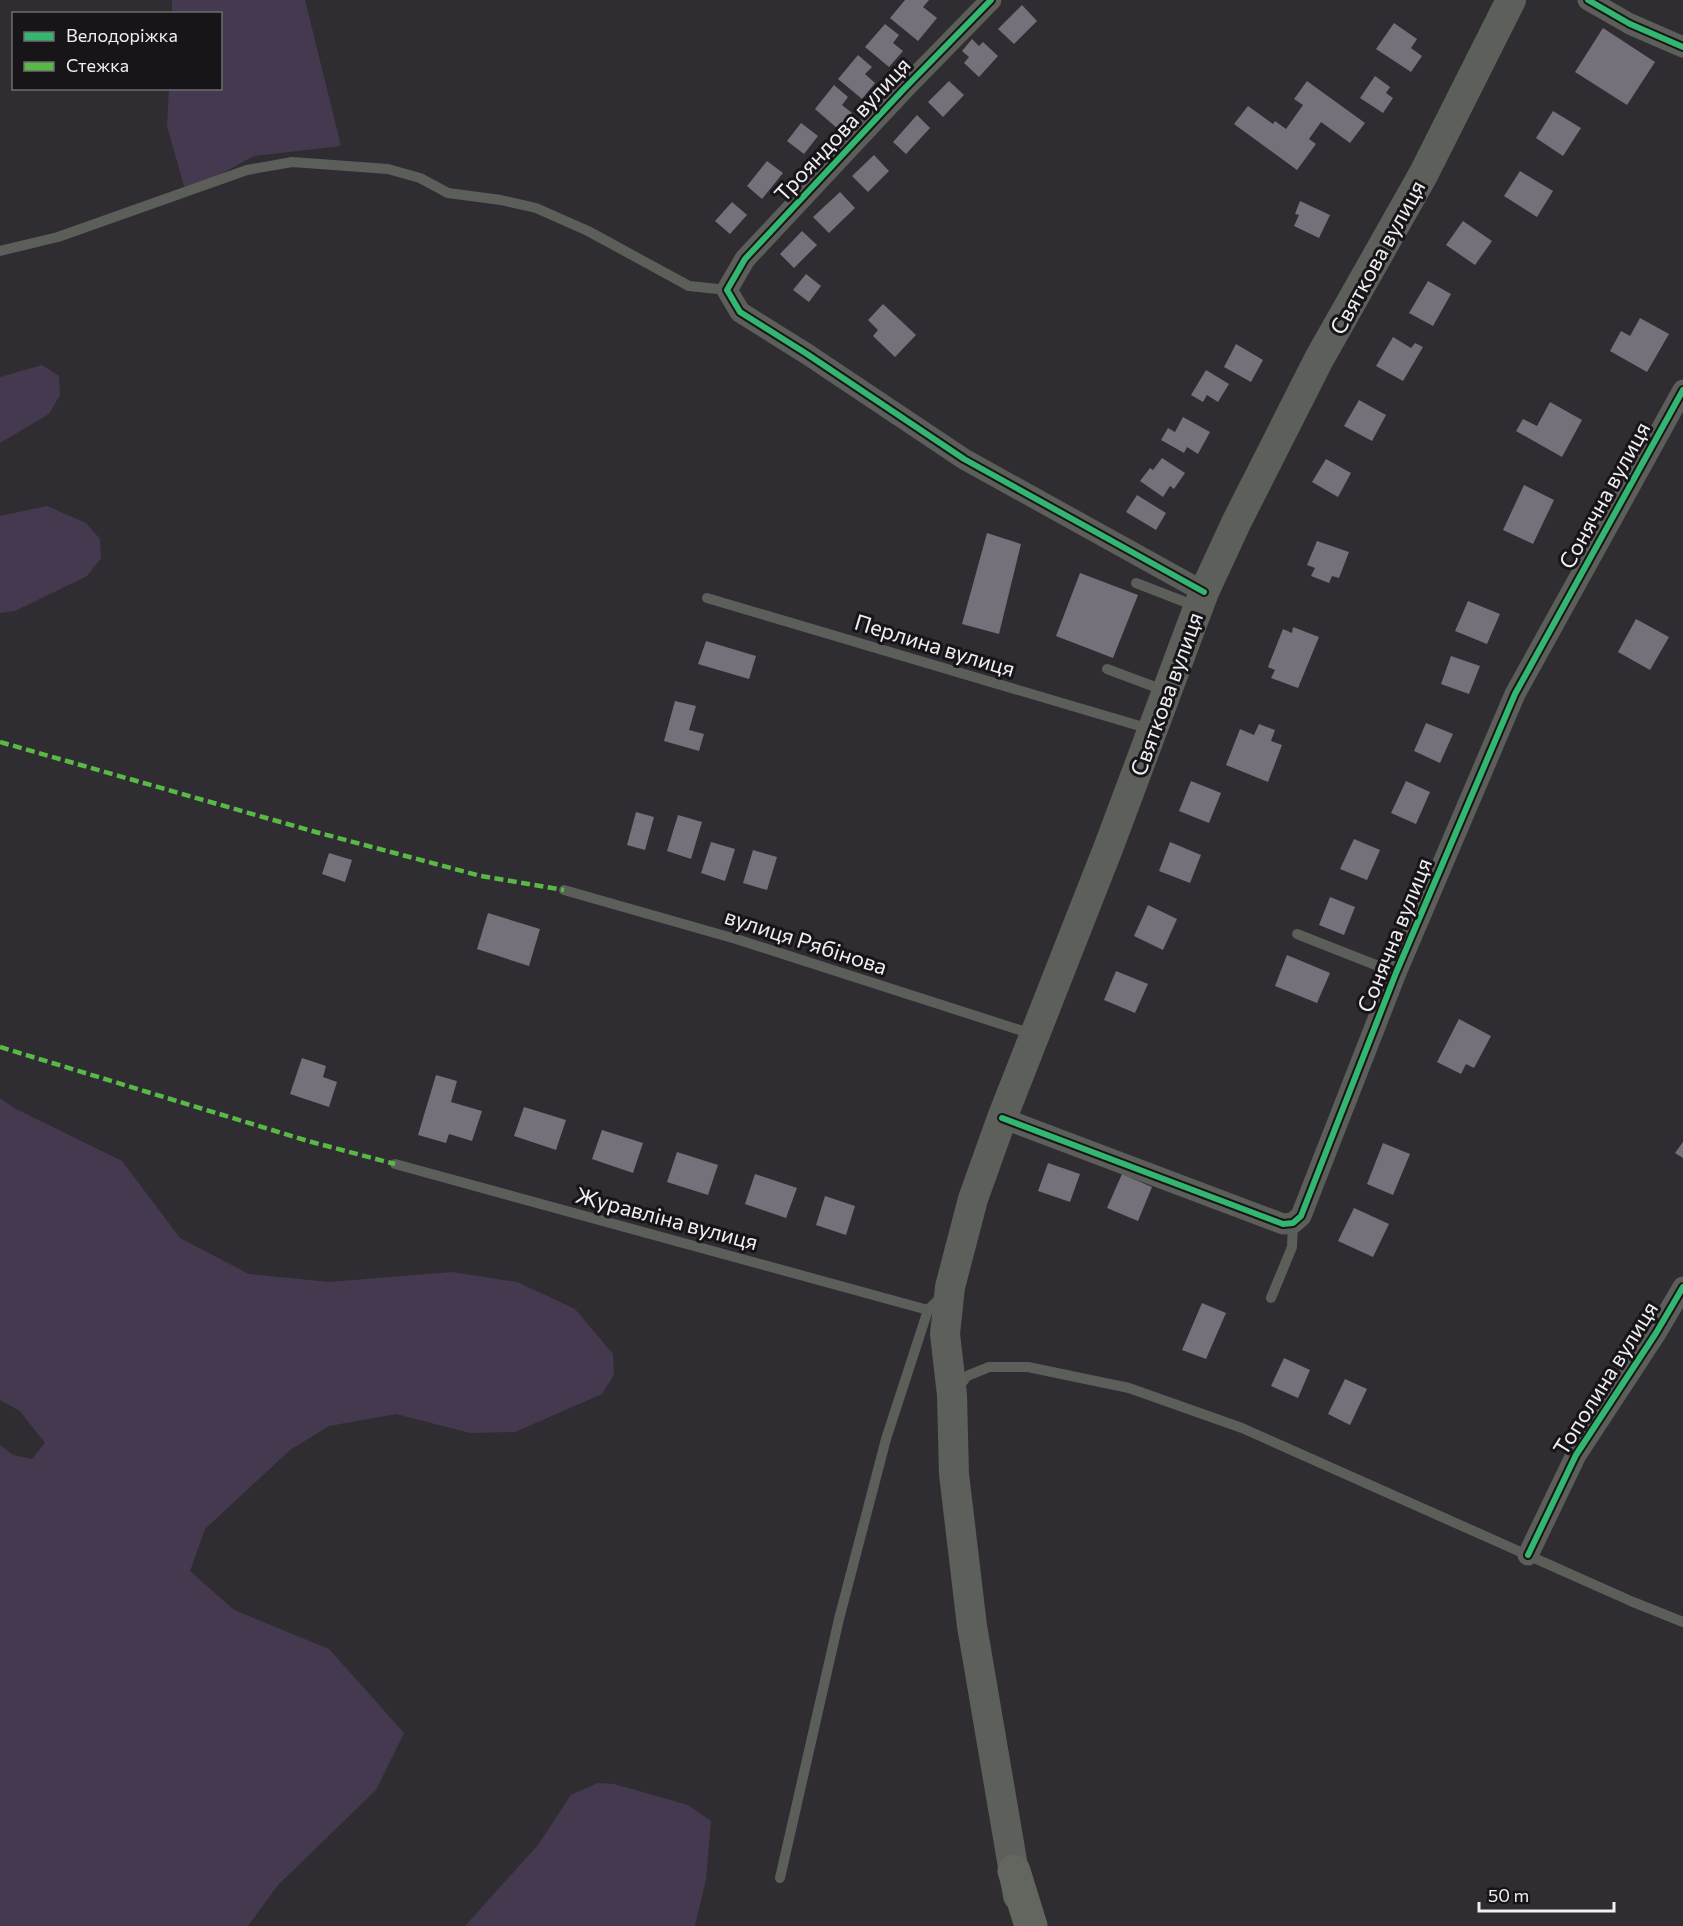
<svg xmlns="http://www.w3.org/2000/svg" width="1683" height="1926" font-family="Commissioner,sans-serif">
  <style>
    .green { fill: #45394f }
    .building { fill: #75707a }
    .lines { fill: none; stroke-linecap: round; stroke-linejoin: round }
    .lane { stroke: #5c5e59; stroke-width: 10 }
    .street { stroke: #5c5e59; stroke-width: 21 }
    .secondary { stroke: #5c5f5a; stroke-width: 30 }
    .primary { stroke: #63665f; stroke-width: 33 }
    .quiet { stroke: #58b947; stroke-width: 4.5; stroke-dasharray: 9 4.5; stroke-linecap: butt }
    .cycleway-casing { stroke: #171518; stroke-width: 10 }
    .cycleway { stroke: #33b770; stroke-width: 6 }
    .labels { text-anchor: middle; dominant-baseline: central; stroke-width: 6; stroke-linejoin: round; paint-order: stroke }
    .street-label { font-size: 22px; fill: #f0eef2; stroke: #171518 }
  </style>
  <rect width="100%" height="100%" fill="#2f2d31"/>
  <g class="green">
    <polygon points="172,0 305,0 341,146 254,156 186,193 167,126 169,89 220,88 220,14 172,13"/>
    <polygon points="42,365 59,376 60,395 49,414 0,443 0,377"/>
    <polygon points="47,506 86,523 100,539 101,558 87,576 15,611 0,613 0,516"/>
    <polygon points="0,1098 14,1108 122,1161 180,1238 249,1274 329,1282 452,1272 517,1282 575,1309 613,1354 614,1375 602,1394 515,1432 470,1433 396,1414 329,1426 290,1450 205,1529 190,1571 234,1610 329,1649 404,1733 376,1790 278,1885 248,1926 0,1926 0,1445 13,1455 32,1459 45,1443 20,1411 0,1400"/>
    <polygon points="598,1783 614,1784 688,1805 711,1821 706,1879 695,1926 465,1926 538,1845 571,1795"/>
  </g>
  <g class="building">
    <polygon points="905,0 929,0 923,7 937,18 918,41 890,18"/>
    <polygon points="1022,5 1037,21 1014,44 998,29"/>
    <polygon points="1394,23 1417,39 1411,48 1422,56 1411,72 1376,49"/>
    <polygon points="885,24 899,35 893,43 903,51 889,67 865,47"/>
    <polygon points="1603,28 1655,62 1627,105 1575,72"/>
    <polygon points="972,39 979,46 983,42 998,56 979,77 964,63 969,57 962,51"/>
    <polygon points="858,55 872,67 865,74 875,83 862,99 838,79"/>
    <polygon points="1375,76 1390,87 1386,93 1393,98 1383,113 1360,98"/>
    <polygon points="949,81 964,95 943,117 928,102"/>
    <polygon points="1307,81 1365,123 1350,143 1321,122 1309,139 1316,144 1297,170 1234,124 1248,106 1273,124 1275,121 1286,129 1303,105 1294,99"/>
    <polygon points="834,85 848,97 842,105 852,113 838,129 815,109"/>
    <polygon points="1553,111 1581,128 1563,156 1536,138"/>
    <polygon points="917,115 930,128 906,154 893,142"/>
    <polygon points="801,123 818,136 804,154 787,141"/>
    <polygon points="874,155 889,171 868,192 852,176"/>
    <polygon points="767,161 783,173 762,199 747,186"/>
    <polygon points="1520,171 1553,191 1537,217 1504,196"/>
    <polygon points="840,192 855,208 829,233 813,217"/>
    <polygon points="1300,201 1330,215 1319,238 1294,226 1299,215 1295,214"/>
    <polygon points="732,202 747,215 730,234 715,221"/>
    <polygon points="1463,221 1492,241 1475,265 1446,245"/>
    <polygon points="802,231 817,245 794,268 780,254"/>
    <polygon points="806,274 821,286 809,302 793,290"/>
    <polygon points="1428,281 1451,294 1433,326 1409,313"/>
    <polygon points="883,304 916,335 895,357 873,336 878,330 868,320"/>
    <polygon points="1640,318 1669,334 1647,372 1610,351 1621,331 1630,336"/>
    <polygon points="1393,337 1411,348 1415,343 1423,347 1403,381 1376,366"/>
    <polygon points="1236,344 1263,360 1251,382 1224,367"/>
    <polygon points="1206,370 1229,384 1218,402 1207,395 1203,402 1191,395"/>
    <polygon points="1359,400 1386,415 1372,441 1344,426"/>
    <polygon points="1550,402 1582,420 1562,457 1516,431 1523,419 1537,426"/>
    <polygon points="1183,417 1210,432 1198,454 1187,447 1184,453 1161,440 1168,428 1175,432"/>
    <polygon points="1162,458 1185,473 1174,489 1170,486 1163,497 1140,481 1150,468 1153,470"/>
    <polygon points="1326,459 1351,473 1338,497 1312,482"/>
    <polygon points="1524,485 1554,500 1533,544 1503,530"/>
    <polygon points="1137,495 1166,513 1156,530 1126,512"/>
    <polygon points="987,533 1021,544 999,634 962,624"/>
    <polygon points="1317,541 1349,552 1339,578 1332,576 1329,583 1311,576 1315,568 1307,565"/>
    <polygon points="1080,573 1138,595 1113,658 1056,636"/>
    <polygon points="1468,601 1500,614 1487,644 1455,631"/>
    <polygon points="1636,619 1669,637 1650,670 1618,652"/>
    <polygon points="1293,627 1319,637 1298,688 1271,678 1275,670 1268,667 1283,629 1292,633"/>
    <polygon points="706,641 756,656 749,679 698,664"/>
    <polygon points="1451,656 1480,666 1469,694 1441,684"/>
    <polygon points="675,701 696,706 689,730 704,734 699,751 664,741"/>
    <polygon points="1426,723 1453,734 1440,763 1414,751"/>
    <polygon points="1259,724 1275,730 1271,741 1282,745 1268,782 1226,765 1240,729 1254,735"/>
    <polygon points="1191,781 1221,793 1209,823 1179,811"/>
    <polygon points="1406,781 1430,792 1416,824 1391,813"/>
    <polygon points="636,812 654,817 645,850 627,845"/>
    <polygon points="678,815 702,822 691,859 667,851"/>
    <polygon points="1354,839 1380,850 1367,880 1340,869"/>
    <polygon points="711,842 735,849 725,881 701,873"/>
    <polygon points="1170,842 1201,855 1190,883 1159,871"/>
    <polygon points="753,850 777,857 767,890 743,883"/>
    <polygon points="329,853 352,860 345,882 322,874"/>
    <polygon points="1330,897 1355,907 1344,935 1319,925"/>
    <polygon points="1148,905 1177,919 1163,950 1134,936"/>
    <polygon points="488,913 540,929 529,966 477,949"/>
    <polygon points="1287,955 1330,973 1317,1003 1275,986"/>
    <polygon points="1116,971 1148,984 1135,1013 1104,1000"/>
    <polygon points="1459,1019 1491,1036 1474,1068 1466,1064 1461,1074 1437,1062"/>
    <polygon points="302,1058 326,1066 323,1077 337,1082 329,1107 290,1094"/>
    <polygon points="436,1075 457,1081 451,1102 482,1111 472,1141 449,1134 446,1143 418,1135"/>
    <polygon points="524,1107 566,1120 556,1150 514,1136"/>
    <polygon points="602,1130 643,1143 633,1173 592,1159"/>
    <polygon points="1683,1142 1683,1158 1675,1153"/>
    <polygon points="1383,1143 1410,1154 1393,1195 1367,1184"/>
    <polygon points="677,1152 718,1165 708,1195 667,1182"/>
    <polygon points="1048,1163 1080,1174 1070,1202 1038,1191"/>
    <polygon points="755,1174 797,1188 786,1218 745,1204"/>
    <polygon points="1122,1174 1152,1187 1138,1221 1107,1208"/>
    <polygon points="825,1196 855,1206 846,1235 816,1225"/>
    <polygon points="1354,1208 1389,1224 1373,1257 1338,1241"/>
    <polygon points="1202,1303 1226,1313 1206,1359 1182,1350"/>
    <polygon points="1284,1358 1310,1370 1298,1398 1271,1386"/>
    <polygon points="1345,1379 1367,1389 1350,1425 1328,1414"/>
  </g>
  <g class="lines">
    <g class="lane">
      <polyline points="0,251 58,237 247,170 292,162 388,169 420,178 448,193 501,200 536,208 588,231 689,286 727,290"/>
      <polyline points="1136,583 1198,607"/>
      <polyline points="707,598 1150,729"/>
      <polyline points="1107,669 1166,691"/>
      <polyline points="564,890 736,939 1032,1034"/>
      <polyline points="1297,934 1396,973"/>
      <polyline points="395,1164 928,1310"/>
      <polyline points="1271,1298 1292,1247 1293,1223"/>
      <polyline points="958,1388 967,1376 989,1367 1028,1367 1129,1388 1242,1428 1633,1602 1683,1622"/>
      <polyline points="780,1878 839,1619 886,1439 928,1310 942,1296"/>
    </g>
    <g class="street">
      <polyline points="991,0 903,90 745,259 727,290 740,312 807,354 964,459 1204,592"/>
      <polyline points="1588,0 1630,24 1683,47"/>
      <polyline points="1002,1118 1283,1224 1293,1223 1301,1216 1396,973 1515,694 1683,390"/>
      <polyline points="1528,1555 1576,1455 1656,1333 1683,1287"/>
    </g>
    <polyline class="secondary" points="1018,1896 972,1626 954,1474 952,1395 945,1334 950,1287 973,1199 1002,1118 1109,846 1204,592 1237,521 1319,359 1423,175 1511,0"/>
    <polyline class="primary" points="1014,1871 1031,1926"/>
    <g class="quiet">
      <polyline points="0,742 312,831 481,876 564,890"/>
      <polyline points="0,1047 308,1141 395,1164"/>
    </g>
    <g class="cycleway-casing">
      <g id="cycleway">
        <polyline points="991,0 903,90 745,259 727,290 740,312 807,354 964,459 1204,592"/>
        <polyline points="1588,0 1630,24 1683,47"/>
        <polyline points="1002,1118 1283,1224 1293,1223 1301,1216 1396,973 1515,694 1683,390"/>
        <polyline points="1528,1555 1576,1455 1656,1333 1683,1287"/>
      </g>
    </g>
    <use href="#cycleway" class="cycleway"/>
  </g>
  <g class="labels">
    <g class="street-label">
      <text transform="translate(842 129) rotate(-47)">Трояндова вулиця</text>
      <text transform="translate(1377 257) rotate(-61)">Святкова вулиця</text>
      <text transform="translate(1604 495) rotate(-61)">Сонячна вулиця</text>
      <text transform="translate(935 645) rotate(17)">Перлина вулиця</text>
      <text transform="translate(1166 694) rotate(-70)">Святкова вулиця</text>
      <text transform="translate(1394 935) rotate(-68)">Сонячна вулиця</text>
      <text transform="translate(806 941) rotate(18)">вулиця Рябінова</text>
      <text transform="translate(667 1218) rotate(15)">Журавліна вулиця</text>
      <text transform="translate(1605 1378) rotate(-58)">Тополина вулиця</text>
    </g>
  </g>
  <rect x="12" y="12" width="210" height="78" fill="#171518" stroke="#6e6c6f" stroke-width="1.5"/>
  <rect x="24" y="32" width="30" height="9" fill="#33b770" stroke="#6e6c6f" stroke-width="1.5"/>
  <text x="66" y="42" font-size="18" fill="#f0eef2">Велодоріжка</text>
  <rect x="24" y="62" width="30" height="9" fill="#58b947" stroke="#6e6c6f" stroke-width="1.5"/>
  <text x="66" y="72" font-size="18" fill="#f0eef2">Стежка</text>
  <path d="M1479 1902v9h135v-9" fill="none" stroke="#f0eef2" stroke-width="3"/>
  <text x="1488" y="1902" font-size="18" fill="#f0eef2" stroke="#171518" stroke-width="4.5" paint-order="stroke">50 m</text>
</svg>
